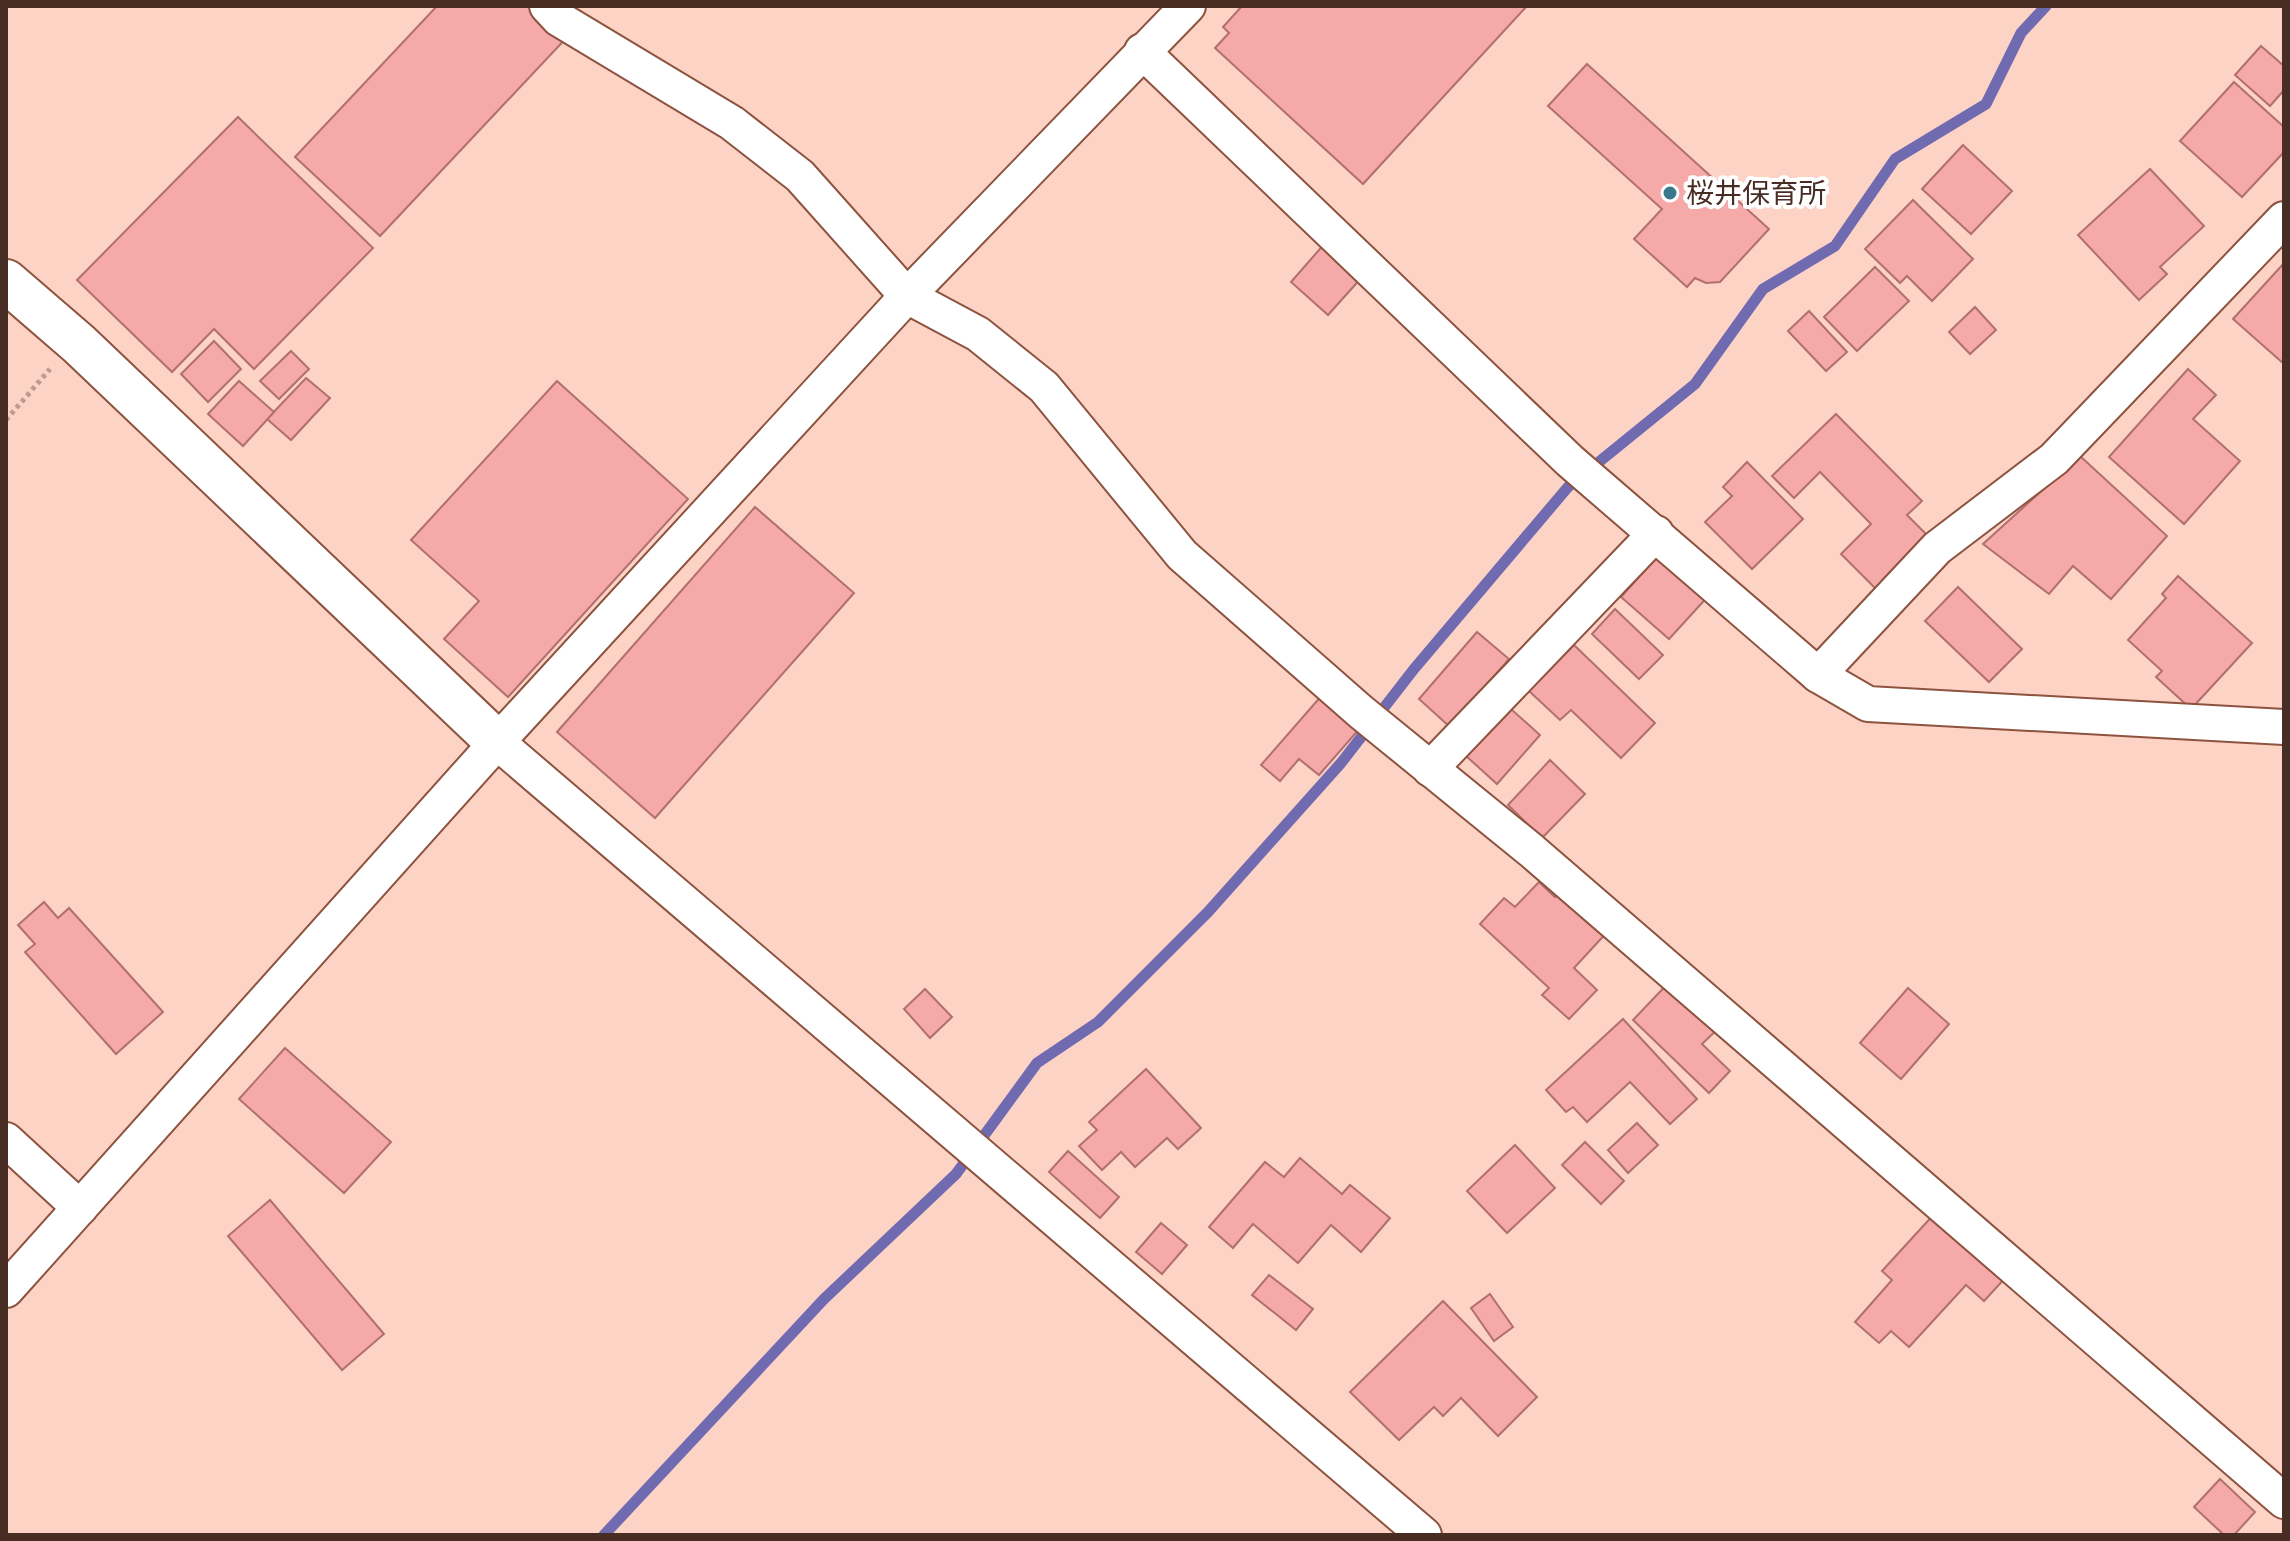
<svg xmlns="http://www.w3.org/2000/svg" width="2290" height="1541" font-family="'Space Grotesk','Noto Sans JP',sans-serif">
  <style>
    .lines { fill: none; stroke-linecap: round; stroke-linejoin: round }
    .stream { stroke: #706bb0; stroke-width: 11 }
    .building { fill: #f5a9a9; stroke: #b16f6f; stroke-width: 2 }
    .minor-casing { stroke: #8d533f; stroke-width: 38 }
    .tertiary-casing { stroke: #8d533f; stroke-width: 46 }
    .path { stroke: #bf9b8f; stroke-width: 5; stroke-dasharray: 4 4; stroke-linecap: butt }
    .minor { stroke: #fff; stroke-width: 34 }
    .tertiary { stroke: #fff; stroke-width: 42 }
    .poi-dot { fill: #38798c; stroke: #fff; stroke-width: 3 }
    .labels { text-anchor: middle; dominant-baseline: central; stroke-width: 8; stroke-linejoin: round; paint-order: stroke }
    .poi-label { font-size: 28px; fill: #482d24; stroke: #fff; text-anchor: start }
  </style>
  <rect width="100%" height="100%" fill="#fdd3c6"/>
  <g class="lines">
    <polyline class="stream" points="604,1535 824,1299 956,1174 1037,1063 1098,1022 1208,912 1341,763 1414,669 1568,487 1695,384 1763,289 1835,246 1895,159 1986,104 2021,33 2046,6"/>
  </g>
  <g class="building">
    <polygon points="437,6 542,6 571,33 380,236 295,157"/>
    <polygon points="1242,6 1527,6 1363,184 1215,48 1229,33 1223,27"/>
    <polygon points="2261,46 2284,66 2284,90 2270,106 2235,75"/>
    <polygon points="1587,64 1769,229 1720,282 1706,283 1695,278 1687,287 1634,239 1662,209 1548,106"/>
    <polygon points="2234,82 2284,127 2284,152 2242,197 2180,141"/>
    <polygon points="238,117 373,248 254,369 214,329 172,372 77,280"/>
    <polygon points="1963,145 2012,191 1971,234 1922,189"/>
    <polygon points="2150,169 2204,226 2160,267 2167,274 2139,300 2078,235"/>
    <polygon points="1913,200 1973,259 1932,301 1907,276 1900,283 1865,249"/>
    <polygon points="1326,242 1363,276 1328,315 1291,282"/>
    <polygon points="2284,263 2284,364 2233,319"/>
    <polygon points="1875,267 1909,301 1857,351 1824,317"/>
    <polygon points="1975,307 1996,330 1970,354 1949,332"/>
    <polygon points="1809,311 1847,352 1826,371 1788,331"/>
    <polygon points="214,341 241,369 208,402 181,374"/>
    <polygon points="291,351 309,369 279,399 260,381"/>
    <polygon points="2188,369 2216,395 2193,419 2240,461 2184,524 2109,457"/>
    <polygon points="306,378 330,398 291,440 267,419"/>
    <polygon points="239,381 274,412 243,446 208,414"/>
    <polygon points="557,381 688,499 508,697 444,639 479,601 411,540"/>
    <polygon points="1836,414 1922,501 1907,515 1937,545 1884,597 1841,554 1871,524 1820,472 1794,498 1772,476"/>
    <polygon points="2080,456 2167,536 2111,599 2073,566 2049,594 1983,544"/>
    <polygon points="1747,462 1803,519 1752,569 1705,522 1732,496 1723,487"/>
    <polygon points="755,507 854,593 655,818 557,732"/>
    <polygon points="1664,549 1712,592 1669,639 1621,597"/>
    <polygon points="2178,576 2252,643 2191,709 2156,677 2162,671 2128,640 2166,598 2162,594"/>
    <polygon points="1958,587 2022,649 1989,682 1925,621"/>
    <polygon points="1615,609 1663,655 1639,679 1592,634"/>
    <polygon points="1477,632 1509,659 1450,727 1419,699"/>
    <polygon points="1574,645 1655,723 1621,758 1571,710 1560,720 1529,691"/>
    <polygon points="1323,694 1361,727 1319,775 1299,759 1280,781 1261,765"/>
    <polygon points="1502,701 1540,735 1497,784 1465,755"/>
    <polygon points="1550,760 1585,794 1542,838 1508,805"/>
    <polygon points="1539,882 1555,897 1564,887 1610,929 1574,968 1597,990 1569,1019 1542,995 1549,988 1480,924 1504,898 1515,907"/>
    <polygon points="44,902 58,918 69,908 163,1012 116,1054 25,952 35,944 18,925"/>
    <polygon points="1675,976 1724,1023 1702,1044 1730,1071 1709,1093 1633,1020"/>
    <polygon points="1908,988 1949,1024 1901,1079 1860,1043"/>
    <polygon points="925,989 952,1017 930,1038 904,1009"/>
    <polygon points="1623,1019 1697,1099 1670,1124 1630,1082 1587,1122 1573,1107 1566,1112 1546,1090"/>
    <polygon points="285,1048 391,1142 344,1193 239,1099"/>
    <polygon points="1146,1069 1201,1128 1178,1149 1167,1138 1135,1167 1121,1152 1102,1170 1079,1146 1097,1130 1089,1122"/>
    <polygon points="1637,1123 1658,1145 1628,1173 1608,1150"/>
    <polygon points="1585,1142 1624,1181 1601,1204 1562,1165"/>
    <polygon points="1515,1145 1555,1188 1507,1233 1467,1191"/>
    <polygon points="1068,1151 1119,1197 1100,1218 1049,1172"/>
    <polygon points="1300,1158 1342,1194 1350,1185 1390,1218 1361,1252 1331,1225 1298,1263 1253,1224 1233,1248 1209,1227 1265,1162 1284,1177"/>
    <polygon points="270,1200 384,1334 342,1370 228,1236"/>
    <polygon points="1936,1212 2007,1276 1984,1301 1966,1285 1909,1347 1891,1331 1879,1343 1855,1322 1892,1280 1882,1271"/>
    <polygon points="1161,1223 1187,1245 1162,1274 1136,1252"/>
    <polygon points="1269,1275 1313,1309 1296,1330 1252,1295"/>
    <polygon points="1490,1294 1513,1327 1494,1341 1471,1308"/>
    <polygon points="1443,1301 1537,1397 1498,1436 1461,1398 1443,1416 1434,1407 1399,1440 1350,1392"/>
    <polygon points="2220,1479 2255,1512 2234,1535 2224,1535 2194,1507"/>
  </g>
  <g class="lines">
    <g class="minor-casing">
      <g id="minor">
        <polyline points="547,6 559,19 732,123 800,176 907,296 978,334 1044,387 1182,555 1361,712 1532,851 2284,1501"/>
        <polyline points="1142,51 1570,461 1818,675 1868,704 2284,727"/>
        <polyline points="1818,675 1937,548 2054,459 2284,219"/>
        <polyline points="497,742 1424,1535"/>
        <polyline points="1430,769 1656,533"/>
        <polyline points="6,1140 80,1208"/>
        <polyline points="6,1290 497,742 907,296 1188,6"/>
      </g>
    </g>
    <g class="tertiary-casing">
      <polyline id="tertiary" points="6,281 79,344 497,742"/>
    </g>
    <polyline class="path" points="6,420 50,369"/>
    <use href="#minor" class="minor"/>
    <use href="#tertiary" class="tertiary"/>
  </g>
  <circle class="poi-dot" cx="1670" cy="193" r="8"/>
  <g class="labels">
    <g class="poi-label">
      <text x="1686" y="193">桜井保育所</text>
    </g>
  </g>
  <rect width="2290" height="1541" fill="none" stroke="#482d24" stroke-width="16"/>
</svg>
